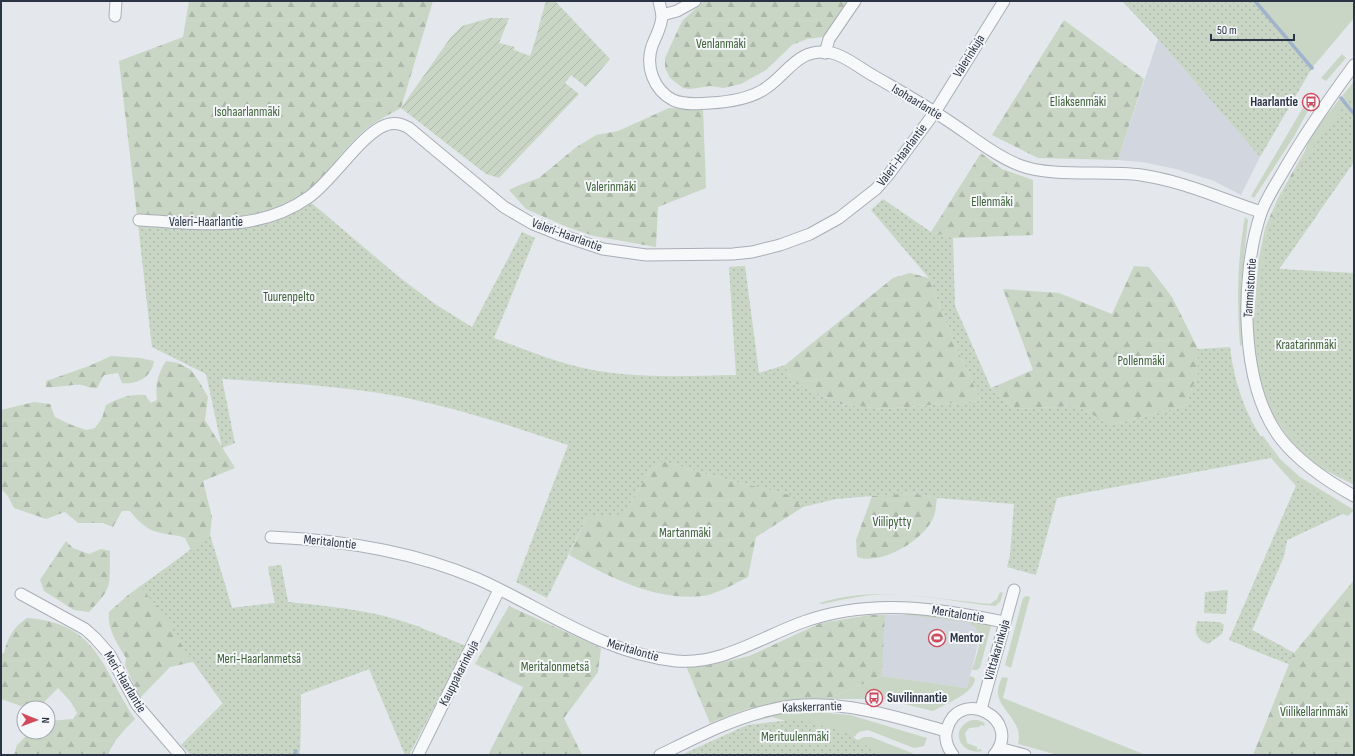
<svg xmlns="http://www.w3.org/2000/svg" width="1355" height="756" font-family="'Sofia Sans Condensed',sans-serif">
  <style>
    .built { fill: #d2d6de }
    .grass { fill: #c9d6c5 }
    .forest { fill: url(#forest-firs) }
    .park { fill: url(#park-dots) }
    .garden { fill: url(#garden-furrows) }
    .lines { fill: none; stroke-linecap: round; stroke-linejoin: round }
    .stream { stroke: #9fb4cc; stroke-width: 3.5 }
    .minor-casing { stroke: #a9aeb7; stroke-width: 13 }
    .minor { stroke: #f7f8fa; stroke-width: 11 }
    .labels { text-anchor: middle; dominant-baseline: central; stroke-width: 4; stroke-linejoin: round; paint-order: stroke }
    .park-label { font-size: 13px; fill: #3f6138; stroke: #f4f6f9 }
    .street-label { font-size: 13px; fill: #2b3445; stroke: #f4f6f9 }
    .poi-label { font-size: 13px; font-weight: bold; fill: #2b3445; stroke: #f4f6f9; text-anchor: start }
  </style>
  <defs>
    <pattern id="forest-firs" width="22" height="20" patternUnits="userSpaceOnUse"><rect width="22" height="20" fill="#c9d6c5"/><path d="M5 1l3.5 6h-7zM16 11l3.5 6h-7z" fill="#adb8ab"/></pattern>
    <pattern id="park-dots" width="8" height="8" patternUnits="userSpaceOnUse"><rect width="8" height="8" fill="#c9d6c5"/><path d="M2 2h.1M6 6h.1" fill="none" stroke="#adb8ab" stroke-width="1.8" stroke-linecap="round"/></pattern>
    <pattern id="garden-furrows" width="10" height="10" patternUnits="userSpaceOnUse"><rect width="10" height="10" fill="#c9d6c5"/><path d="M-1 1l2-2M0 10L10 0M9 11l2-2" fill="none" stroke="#adb8ab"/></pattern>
  </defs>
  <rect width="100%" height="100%" fill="#e4e7ec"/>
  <g class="built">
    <polygon points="1158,39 1260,157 1241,195 1214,181 1176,169 1142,162 1118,160"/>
    <polygon points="885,615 912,615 967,622 973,625 978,630 980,636 967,688 882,676"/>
  </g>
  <g class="grass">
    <polygon points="1255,1 1354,1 1354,18 1312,68"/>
    <polygon points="1342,54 1346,58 1326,81 1321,78"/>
    <path d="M1354,81V134L1304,154C1309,133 1340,100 1354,81Z"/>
    <polygon points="1304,106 1309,109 1293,138 1254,198 1251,196"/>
    <polygon points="1318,214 1279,269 1294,270 1260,295 1257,345 1354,462 1354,485 1317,466 1294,446 1274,417 1260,386 1252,334 1259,258 1265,228 1267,238"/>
    <path d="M1245,217L1248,220L1241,285L1242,345L1240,346C1237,302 1237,260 1245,217Z"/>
    <polygon points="1259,436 1263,436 1280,459 1300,477 1354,510 1348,516 1343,514 1287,540 1284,556 1252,630 1229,640 1296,486 1271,458 1276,457"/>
    <path d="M1000,592L1003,593L1000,602L995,606C961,603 927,595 892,594C868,594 845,599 822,604L819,603C880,585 930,599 990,604L997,599Z"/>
    <polygon points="1026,596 1030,597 1011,668 1005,665 1023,598"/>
    <path d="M906,612L979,620L991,626L980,668L977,670H972C977,653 988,631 967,622L905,615Z"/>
    <path d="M882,676L967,688L970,676L975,678C975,693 945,704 933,711L872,696L870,699H827Z"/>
    <path d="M1002,677L1008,678L1003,698L1146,755H1058L1018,744C1024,723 1001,711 998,695C997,690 1000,682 1002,677Z"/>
    <path d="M806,711L850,715L927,738L924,746L914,748L868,730L859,732L836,755L793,723L772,717L755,721C771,713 789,712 806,711Z"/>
    <path d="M972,720H978L985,723L984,726L981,725L979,727L969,728L965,733L967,743L977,747V750L981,749L982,751C960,756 948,728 972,720Z"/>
    <polygon points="864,737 871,737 917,755 844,755 858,740"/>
  </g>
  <g class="forest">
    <path d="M189,1H433L401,108C390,114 378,120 367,128C349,143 333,166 316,183C266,231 199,218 137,216L119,61L183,37Z"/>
    <polygon points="704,1 850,1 823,37 807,39 792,45 766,70 741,84 723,88 710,86 690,89 683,88 670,78 665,68 665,58 682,21"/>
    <polygon points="1064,20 1144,79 1118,160 1038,158 992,135"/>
    <polygon points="669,108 703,109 706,188 658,207 656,247 594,236 567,227 526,209 509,190 517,186 539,178 575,148 596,135 618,131"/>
    <polygon points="1329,128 1267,238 1265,228 1278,198 1303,154"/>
    <polygon points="981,153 1002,169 1033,180 1033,235 953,238 931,232"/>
    <polygon points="1134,266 1149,267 1172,297 1198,349 1198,373 1185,406 1111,425 1076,406 1015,409 991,388 1033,370 1003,289 1059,293 1112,314"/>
    <polygon points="910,273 929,278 952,337 981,401 884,409 840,404 791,381 785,365 893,278"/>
    <path d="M111,356L140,358L154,361C152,377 137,385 122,383L118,373L104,375L97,388C90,389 88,386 81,385C75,384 56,388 46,387V381L89,366Z"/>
    <path d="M166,361L178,363L191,370L200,383L208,397L205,420L235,468L203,481L212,517L210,535L232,608L275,603L268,567L281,565L288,602C335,607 375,614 421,627L369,669L301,694L300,755L223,704L193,662L170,667L140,698L125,665L126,658C117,643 107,629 109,612L128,595L191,550L185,538C175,534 167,535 157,532C147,530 136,519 130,511H122L113,527L103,523H78L65,512L46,519L14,508L8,496L1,489V410L34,402L50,404L55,417L69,424L86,430L95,428L102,418L106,405C119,398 130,394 145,395L151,403L157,400C155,384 158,374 166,361Z"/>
    <path d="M663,461L713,476L791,495L803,507L756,537L748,577C736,583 715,595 702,596C654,601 610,577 569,555L587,517L629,505L650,471Z"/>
    <path d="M911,493L937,498C936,503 936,511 934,516C925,540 881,566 857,557L856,540L872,496Z"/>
    <path d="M66,541L73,548L89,554L101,549L110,551C109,586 114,586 89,612L74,610L44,591L40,580Z"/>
    <polygon points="1354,580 1354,755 1253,755 1289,664 1245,647 1252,630 1294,653"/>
    <polygon points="509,606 601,648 598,672 564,718 582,755 488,755 523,687 475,664"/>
    <polygon points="870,615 885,615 882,676 827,699 781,702 747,709 710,723 686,666 706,666 749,656 821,623"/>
    <path d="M27,618C99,623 102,670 135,719C124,730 113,741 108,755H14L17,745L30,732H48V721L73,719L77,713L72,703L58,688L38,708C21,708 17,704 1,699V653H4C8,636 14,627 27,618Z"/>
  </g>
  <g class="park">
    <polygon points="1122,1 1255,1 1312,68 1260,157 1158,39"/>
    <path d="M1354,93V162L1279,269L1354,273V481C1302,462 1264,409 1258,354C1255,332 1258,310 1260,288C1263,259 1266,230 1279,203C1296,165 1330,127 1354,93Z"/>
    <path d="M301,194L399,277L435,304L472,327L522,232L535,238L494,338C523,349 552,361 583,368C633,379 685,376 736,375L729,267L745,266L759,373L785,365L791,381L840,404L884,409L981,401L952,337L929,278L871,210L883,199L931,232L953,238L955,306L991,388L1015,409L1076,406L1111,425L1185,406L1198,373V349L1230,347C1235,389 1249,425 1276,457L1057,498L1036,575L1007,567L1010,555L1014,504L937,498L911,493L836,499L803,507L790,495L713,476L663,461L650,471L629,505L616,517H587L547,598L516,582L568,445C513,426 459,409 402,397C343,386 282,383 222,379L235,443L222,448L206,374L152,347L137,216C191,217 255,230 301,194Z"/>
    <polygon points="1299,479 1344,513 1287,540 1284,556 1252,630 1293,653 1289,664 1229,640"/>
    <path d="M210,535L232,608L275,603L268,567L281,565L288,602C318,605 347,608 376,614C408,621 437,634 466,646L409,755H405L369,669L301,694L300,755H191L181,745L223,703L184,649L164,614L140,587Z"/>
    <polygon points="1228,590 1226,614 1204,613 1205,592"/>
    <path d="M1198,621L1220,622L1224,625L1222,634L1208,644C1198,641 1192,631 1198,621Z"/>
    <polygon points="799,719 847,733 880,755 681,755 747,725"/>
  </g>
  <path class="garden" d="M546,1H555L610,59L586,87L571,75L565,83L579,94L499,178L486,174L401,108L451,37L462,26L490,18H509L499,43L515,47L514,50L530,56C537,38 540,20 546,1Z"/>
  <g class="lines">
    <g class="stream">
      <polyline points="1255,1 1312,68"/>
      <polyline points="1341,98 1354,114"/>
      <polyline points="294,755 296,751"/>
    </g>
    <g class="minor-casing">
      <g id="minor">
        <polyline points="659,1 662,15 677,11 695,1"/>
        <path d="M662,15C662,27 656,35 652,46C645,67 654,90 673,100C684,105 698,104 710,103C728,102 748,99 763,90C788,75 797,46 832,53C846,56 861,69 874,76C898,90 923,104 947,120C970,135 994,155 1019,165C1052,178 1105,170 1141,175C1183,181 1221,199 1261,212"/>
        <polyline points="115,16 116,1"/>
        <polyline points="825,53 829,39 855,1"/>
        <path d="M1354,65C1329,99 1305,133 1284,170C1276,184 1266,199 1261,213C1240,275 1239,385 1281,439C1300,463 1327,481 1354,496"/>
        <path d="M139,220C199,223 257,234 309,197C333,180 362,133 386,125C394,122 402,124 409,128L504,207L533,224L558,234L603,249L646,255L733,254L752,252L780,245L810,234L839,218L876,189L889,174L935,112L1004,1"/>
        <path d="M271,537C342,540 413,551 478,579C543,608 602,653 676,661C722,665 761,637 803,622C870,598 937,608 1004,622"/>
        <polyline points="21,594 85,629 95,638 110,655 137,705 180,755"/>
        <polyline points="981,709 1014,590"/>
        <polyline points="999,748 1025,755"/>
        <polyline points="418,755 499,590"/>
        <path d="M660,755C695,738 731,719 770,710C830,695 889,715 946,731"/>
        <path d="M953,755C947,747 944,738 947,729C959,686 1024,719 994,755"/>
      </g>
    </g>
    <use href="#minor" class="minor"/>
  </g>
  <defs>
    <g id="bus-ring" transform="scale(0.9)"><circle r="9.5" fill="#f4f6f9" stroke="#d1495b" stroke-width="1.5"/><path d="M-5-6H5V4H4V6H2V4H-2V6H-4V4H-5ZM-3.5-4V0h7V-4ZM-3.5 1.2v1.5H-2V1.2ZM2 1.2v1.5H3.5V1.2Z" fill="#d1495b"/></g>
    <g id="stadium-ring" transform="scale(0.9)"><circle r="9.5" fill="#f4f6f9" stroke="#d1495b" stroke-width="1.5"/><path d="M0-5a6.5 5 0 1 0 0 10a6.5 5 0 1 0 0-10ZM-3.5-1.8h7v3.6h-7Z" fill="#d1495b"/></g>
  </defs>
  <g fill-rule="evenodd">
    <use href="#bus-ring" x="1311" y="102"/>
    <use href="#stadium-ring" x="937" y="638"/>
    <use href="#bus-ring" x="874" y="698"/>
  </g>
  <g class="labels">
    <g class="park-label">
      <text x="721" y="44">Venlanmäki</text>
      <text x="1078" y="102">Eliaksenmäki</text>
      <text x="247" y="112">Isohaarlanmäki</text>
      <text x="611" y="187">Valerinmäki</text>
      <text x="992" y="202">Ellenmäki</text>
      <text x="289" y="297">Tuurenpelto</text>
      <text x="1306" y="345">Kraatarinmäki</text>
      <text x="1141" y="361">Pollenmäki</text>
      <text x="892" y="522">Viilipytty</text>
      <text x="685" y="533">Martanmäki</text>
      <text x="259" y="659">Meri-Haarlanmetsä</text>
      <text x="555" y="667">Meritalonmetsä</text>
      <text x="1314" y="712">Viilikellarinmäki</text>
      <text x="795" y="737">Merituulenmäki</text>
    </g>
    <g class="street-label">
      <text transform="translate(969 56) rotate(-58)">Valerinkuja</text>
      <text transform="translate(917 102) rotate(31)">Isohaarlantie</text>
      <text transform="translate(902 155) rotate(-53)">Valeri-Haarlantie</text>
      <text x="206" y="222">Valeri-Haarlantie</text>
      <text transform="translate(567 235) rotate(20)">Valeri-Haarlantie</text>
      <text transform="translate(1250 288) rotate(-86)">Tammistontie</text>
      <text transform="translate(330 542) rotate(6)">Meritalontie</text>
      <text transform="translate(958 614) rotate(9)">Meritalontie</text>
      <text transform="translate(633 650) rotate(16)">Meritalontie</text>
      <text transform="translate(997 650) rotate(-74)">Viittakarinkuja</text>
      <text transform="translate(459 673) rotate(-63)">Kauppakarinkuja</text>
      <text transform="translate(125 682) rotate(59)">Meri-Haarlantie</text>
      <text transform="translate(812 707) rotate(-2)">Kakskerrantie</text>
    </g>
    <g class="poi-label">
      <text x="1298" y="102" text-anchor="end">Haarlantie</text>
      <text x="950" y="638">Mentor</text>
      <text x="887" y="698">Suvilinnantie</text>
    </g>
  </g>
  <rect width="1355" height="756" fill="none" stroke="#2b3445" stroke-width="4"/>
  <g transform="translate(36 720) rotate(91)"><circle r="19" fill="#f4f6f9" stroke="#a4a8b1"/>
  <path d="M0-3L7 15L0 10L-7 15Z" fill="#d1495b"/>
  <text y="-6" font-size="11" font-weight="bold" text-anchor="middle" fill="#2b3445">N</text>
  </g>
  <path d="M1211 34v6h83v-6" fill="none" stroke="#2b3445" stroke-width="2"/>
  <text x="1217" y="34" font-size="12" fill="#2b3445" stroke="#f4f6f9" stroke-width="3" paint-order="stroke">50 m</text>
</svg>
